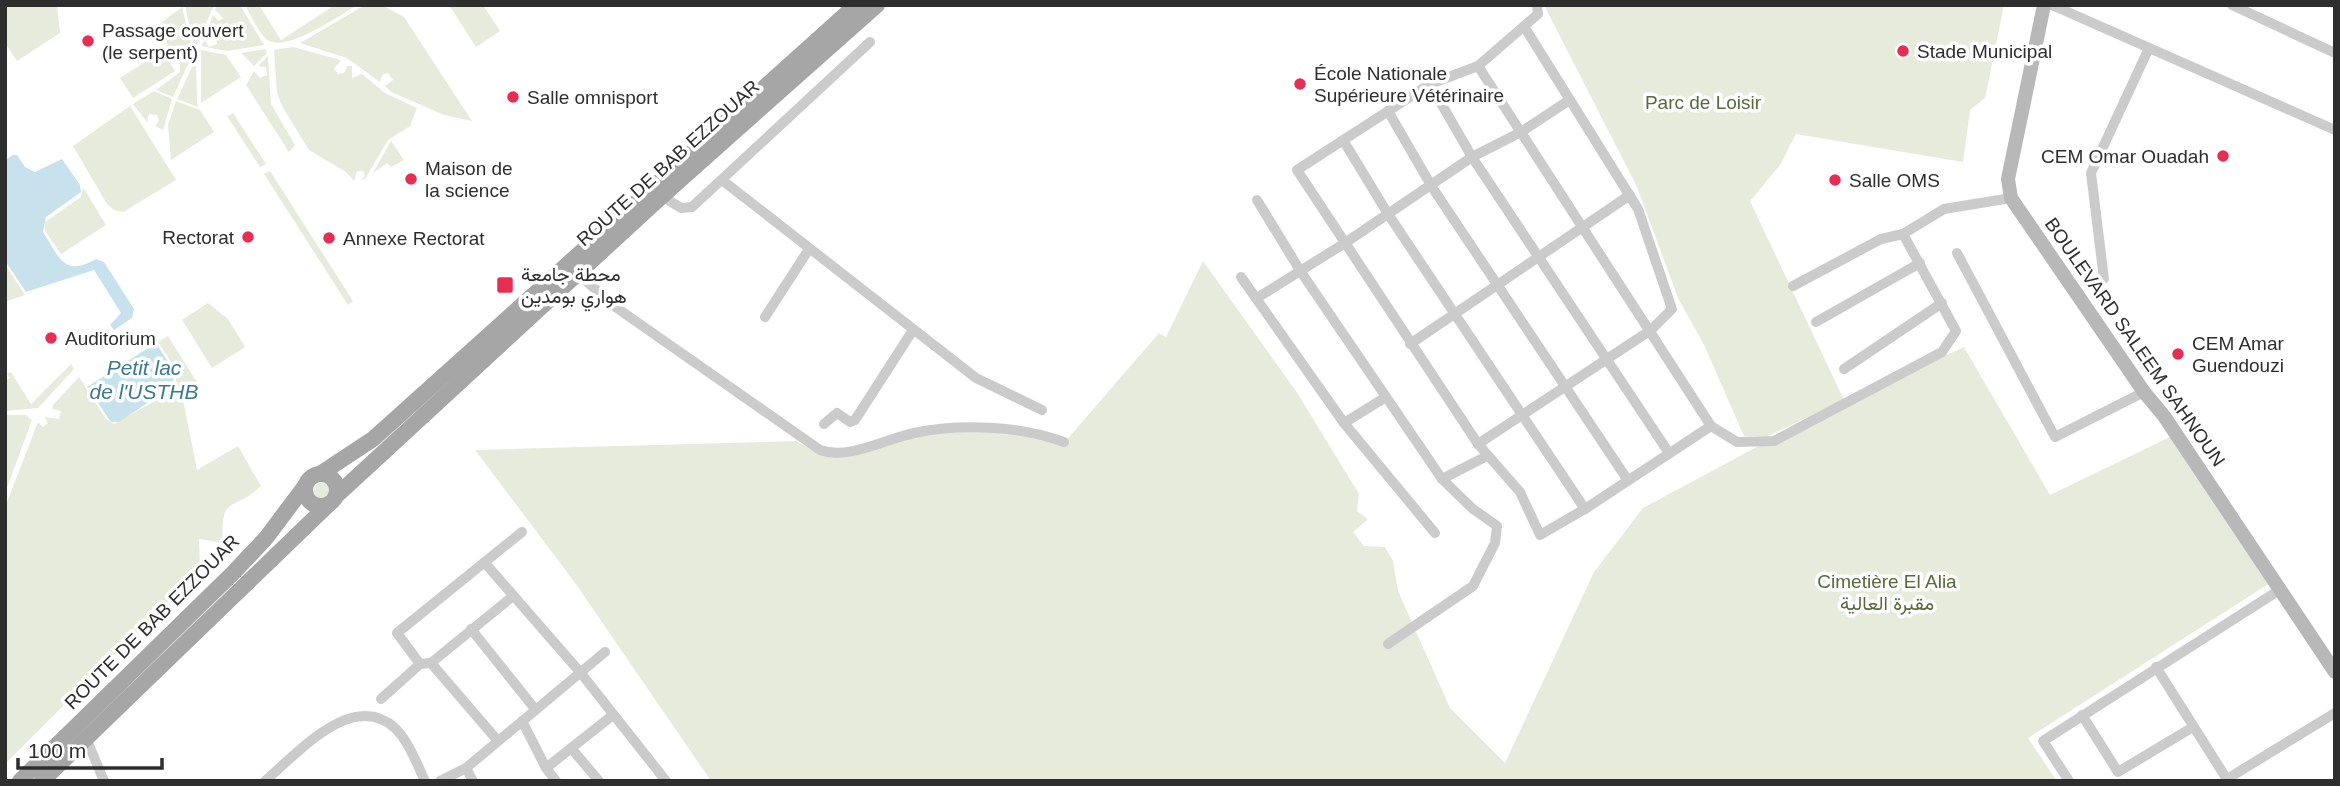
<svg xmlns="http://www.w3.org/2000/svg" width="2340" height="786" font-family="Arial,Vazirmatn,sans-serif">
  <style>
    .green { fill: #e6ebdb }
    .water { fill: #c7e2ec }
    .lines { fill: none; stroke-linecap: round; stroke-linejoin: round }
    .street { stroke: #cbcbcb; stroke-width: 10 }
    .secondary { stroke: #b8b8b8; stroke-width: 14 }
    .primary { stroke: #a6a6a6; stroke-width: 16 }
    .poi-dot { fill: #e72e52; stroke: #fff; stroke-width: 2.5 }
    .labels { text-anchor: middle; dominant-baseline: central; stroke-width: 7; stroke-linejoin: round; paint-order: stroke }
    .poi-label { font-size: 19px; fill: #2e2e2e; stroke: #fff; text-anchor: start }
    .park-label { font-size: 19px; fill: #566a3b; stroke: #fff }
    .street-label { font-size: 19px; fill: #2e2e2e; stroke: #fff }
    .water-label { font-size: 21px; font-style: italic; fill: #3b7a90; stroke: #fff }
  </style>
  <rect width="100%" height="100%" fill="#fff"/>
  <g class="green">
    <polygon points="5,5 57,5 60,33 17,61 5,43"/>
    <polygon points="185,5 214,5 197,45 194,45"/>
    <polygon points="217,5 240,5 264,45 227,51 201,46 205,40 209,47 217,44 216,36 206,33 213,15 219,21 223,18 215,10"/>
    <path d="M245,5H259L281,40L335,5H357C341,15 283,55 266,39C257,30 251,16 245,5Z"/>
    <polygon points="365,5 382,5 404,17 472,121 444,115 391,92 385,86 393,80 388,73 382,75 380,82 347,58 300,43"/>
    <polygon points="449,5 483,5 500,31 476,47"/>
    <polygon points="1544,5 2004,5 1985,98 1970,110 1963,162 1796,134 1780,165 1750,201 1844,400 1768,436 1744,436 1704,345 1678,298 1637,187"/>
    <polygon points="182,7 191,45 169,47 158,25"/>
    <polygon points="293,47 337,59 341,61 334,68 338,74 344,73 347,66 352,66 352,78 362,74 385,93 417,108 410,126 388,140 365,179 361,180 365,176 363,171 357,171 354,181 346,172 309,150 282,106 277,93 274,50"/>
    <polygon points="195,49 173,97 156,90 180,72 180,65 172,51"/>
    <polygon points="265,49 267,53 254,66 241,53"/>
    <polygon points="201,50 226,55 241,77 201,103"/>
    <polygon points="162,51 175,71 133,98 120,78"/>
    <polygon points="268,56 271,104 295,145 289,152 246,85 254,71 260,78 267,75 266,67 258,66"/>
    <polygon points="196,59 197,101 198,107 177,99"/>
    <polygon points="154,91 172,99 163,130 155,126 159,121 157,115 149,114 147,122 133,104"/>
    <polygon points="176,101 200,110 214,132 171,160 168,125"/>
    <polygon points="130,106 176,180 123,212 114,210 107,204 73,146"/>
    <polygon points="233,113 266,164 260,167 227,116"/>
    <polygon points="391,141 404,160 391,167 387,163 373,173"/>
    <polygon points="270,171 353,301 348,305 264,174"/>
    <polygon points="83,187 106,225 61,254 45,231 45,222 81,197"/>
    <polygon points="1203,261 1296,391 1359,494 1357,511 1368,519 1353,532 1364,546 1385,547 1393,561 1398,591 1450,708 1505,763 1594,572 1643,508 1811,418 1964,347 2050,495 2172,436 2270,583 2028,738 2057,781 711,781 573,580 475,450 796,441 820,454 945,430 1011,432 1064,443 1159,333 1166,337"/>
    <polygon points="5,264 25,295 5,302"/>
    <polygon points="208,303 228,319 245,347 212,368 182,320"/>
    <path d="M168,336L198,384L182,395L197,470L238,446L261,486C233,513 220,493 223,543L199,539L200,569L5,764V507L38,422L43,427L48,423L45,417L59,419L61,411L52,409L53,405L79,377L106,419L114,424L171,392C185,375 167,357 158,342Z"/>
    <polygon points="71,364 74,369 38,408 5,411 5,381 10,378 7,374 11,372 31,404"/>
    <polygon points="5,415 26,415 32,420 5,493"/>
    <circle cx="322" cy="491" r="8"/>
  </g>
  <g class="water">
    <path d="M13,155H17L25,167L35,172L62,159L80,185L81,192L46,217L43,232C59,256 63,278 96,259L104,262L134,309L132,318L114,330L110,325L121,313L94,270L26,292L5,261V160Z"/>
    <polygon points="156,343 174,371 173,386 119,422 111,422 87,387"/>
  </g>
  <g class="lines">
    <g class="street">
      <polyline points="1537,5 1538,14 1478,66 1430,84 1297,170 1478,444 1520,492 1540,535 1585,509 1711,426"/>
      <polyline points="2052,5 2335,130"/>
      <polyline points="2232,5 2335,53"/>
      <polyline points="1478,66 1711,426 1737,442 1774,441 1942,352 1956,331 1903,234 1944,209 2011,198"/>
      <polyline points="1430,84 1472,157 1669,453"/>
      <polyline points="1388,111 1432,187 1627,479"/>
      <polyline points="1343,140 1388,214 1585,509"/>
      <polyline points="722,180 976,378 1042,410"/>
      <polyline points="662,196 681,208 692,207 870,42"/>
      <polyline points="1257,200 1301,272 1442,479 1473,509 1497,526 1495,543 1473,586 1388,644"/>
      <polyline points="1957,253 2055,437 2144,392"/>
      <path d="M574,270L614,306L820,450C849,460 886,439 914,433C959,423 1022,426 1064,442"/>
      <polyline points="1241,277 1344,423 1435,533"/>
      <polyline points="2104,279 2091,173 2149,48"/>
      <polyline points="1793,286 1881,239 1903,234"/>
      <polyline points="1257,298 1345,243 1472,157 1521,132 1568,101"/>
      <polyline points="765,317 809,249"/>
      <polyline points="1816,322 1920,263"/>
      <polyline points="1410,344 1630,195"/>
      <polyline points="1844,369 1942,303"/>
      <polyline points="1344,423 1386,397"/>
      <polyline points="824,424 837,413 850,422 855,420 913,330"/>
      <polyline points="1478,444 1651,330 1672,309 1638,209 1525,28"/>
      <polyline points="1442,479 1487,456"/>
      <polyline points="485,563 580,672 666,781"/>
      <polyline points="471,629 535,709"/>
      <polyline points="431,663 498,741"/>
      <polyline points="420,664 431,663 513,596"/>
      <polyline points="2156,667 2228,781"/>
      <polyline points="381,699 420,664 397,633 522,532"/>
      <polyline points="2082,715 2118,772 2193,727"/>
      <polyline points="522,721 546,768"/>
      <polyline points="86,738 104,781"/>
      <polyline points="571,748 599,781"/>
      <polyline points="466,768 473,781"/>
      <polyline points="2227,779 2335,713"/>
      <path d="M265,781C296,755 352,689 395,728C409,742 417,764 425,781"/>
      <polyline points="440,781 466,768 605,652"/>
      <polyline points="556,781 546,768 613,715"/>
      <polyline points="2069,781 2043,741 2281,589"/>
    </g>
    <polyline class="secondary" points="2044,5 2008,179 2011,198 2144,392 2164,416 2335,672"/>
    <g class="primary">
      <circle cx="321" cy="490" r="16"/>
      <polyline points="320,474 373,439 856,5"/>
      <polyline points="336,496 662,196 877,5"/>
      <polyline points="20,781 233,573 266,538 305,486"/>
      <polyline points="42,781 328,505"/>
    </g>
  </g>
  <g class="poi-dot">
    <circle cx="88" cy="41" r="7"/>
    <circle cx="1903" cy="51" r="7"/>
    <circle cx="1300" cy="84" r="7"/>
    <circle cx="513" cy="97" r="7"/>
    <circle cx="2223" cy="156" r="7"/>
    <circle cx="411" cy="179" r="7"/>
    <circle cx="1835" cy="180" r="7"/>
    <circle cx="248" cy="237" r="7"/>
    <circle cx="329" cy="238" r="7"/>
    <rect x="496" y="276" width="18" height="18" rx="3.5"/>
    <circle cx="51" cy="338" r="7"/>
    <circle cx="2178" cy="354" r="7"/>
  </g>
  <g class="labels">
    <g class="poi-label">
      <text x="102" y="30">Passage couvert<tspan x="102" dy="22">(le serpent)</tspan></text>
      <text x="1917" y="51">Stade Municipal</text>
      <text x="1314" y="73">École Nationale<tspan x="1314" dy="22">Supérieure Vétérinaire</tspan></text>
      <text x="527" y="97">Salle omnisport</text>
      <text x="2209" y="156" text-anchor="end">CEM Omar Ouadah</text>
      <text x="425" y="168">Maison de<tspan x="425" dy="22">la science</tspan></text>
      <text x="1849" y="180">Salle OMS</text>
      <text x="234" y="237" text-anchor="end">Rectorat</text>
      <text x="343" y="238">Annexe Rectorat</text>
      <text x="521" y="274">محطة جامعة<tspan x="521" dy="22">هواري بومدين</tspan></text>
      <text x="65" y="338">Auditorium</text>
      <text x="2192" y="343">CEM Amar<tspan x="2192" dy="22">Guendouzi</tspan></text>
    </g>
    <g class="park-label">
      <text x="1703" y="102">Parc de Loisir</text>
      <text x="1887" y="581">Cimetière El Alia<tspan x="1887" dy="22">مقبرة العالية</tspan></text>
    </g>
    <g class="street-label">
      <text transform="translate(668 163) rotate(-42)">ROUTE DE BAB EZZOUAR</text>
      <text transform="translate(2135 342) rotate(55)">BOULEVARD SALEEM SAHNOUN</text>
      <text transform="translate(152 622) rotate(-45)">ROUTE DE BAB EZZOUAR</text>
    </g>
    <g class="water-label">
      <text x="144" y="367">Petit lac<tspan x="144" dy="24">de l'USTHB</tspan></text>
    </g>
  </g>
  <rect width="2340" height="786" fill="none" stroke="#2e2e2e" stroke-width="14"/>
  <path d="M18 758v10h144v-10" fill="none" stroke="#2e2e2e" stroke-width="3.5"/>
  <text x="28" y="758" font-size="21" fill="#2e2e2e" stroke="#ffffff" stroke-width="5" paint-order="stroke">100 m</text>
</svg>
